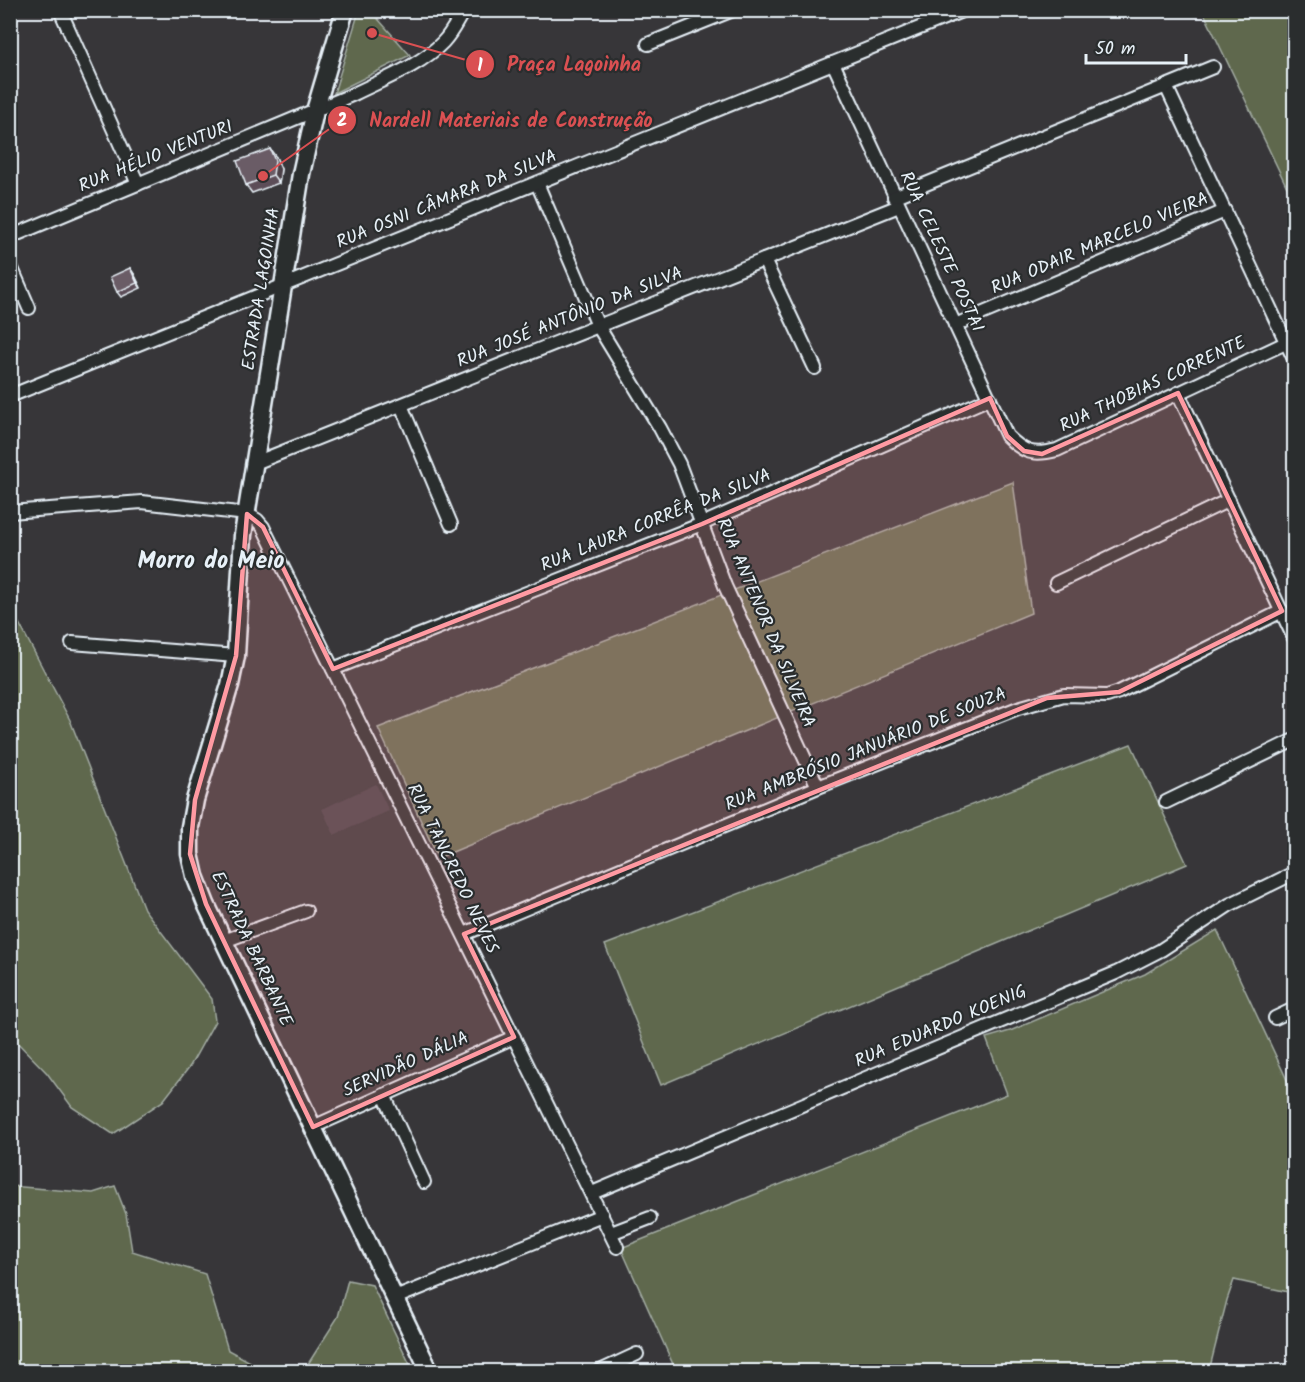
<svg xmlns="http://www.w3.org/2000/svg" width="1305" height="1382" font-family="Kalam,sans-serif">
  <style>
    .built { fill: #474146 }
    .green { fill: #5e674e; stroke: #a3aca3; stroke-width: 1.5 }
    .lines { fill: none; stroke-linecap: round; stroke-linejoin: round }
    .street-casing { stroke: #e8f1f8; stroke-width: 16 }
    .secondary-casing { stroke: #e8f1f8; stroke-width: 21 }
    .street { stroke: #2a2d2e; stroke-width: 12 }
    .secondary { stroke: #2a2d2e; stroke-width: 16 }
    .wall { fill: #5c4e58; stroke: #e8f1f8; stroke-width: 1.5 }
    .shaded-wall { fill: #4b4047; stroke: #e8f1f8; stroke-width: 1.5 }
    .building { fill: #6b5b66; stroke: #e8f1f8; stroke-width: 1.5 }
    .marked { fill: #ff9aa2; fill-opacity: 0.2; stroke: #ff9aa2; stroke-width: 4.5; stroke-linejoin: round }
    .labels { text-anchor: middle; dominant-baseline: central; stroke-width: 4.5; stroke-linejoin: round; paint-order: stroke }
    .street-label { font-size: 18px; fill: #e8f1f8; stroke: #2a2d2e }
    .district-label { font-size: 24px; font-weight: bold; fill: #e8f1f8; stroke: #2a2d2e }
    .leader { fill: none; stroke: #da5052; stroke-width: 2 }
    .callout-dot { fill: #da5052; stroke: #2a2d2e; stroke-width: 2 }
    .mark-label { font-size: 18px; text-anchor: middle; font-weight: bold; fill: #fff }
    .callout-label { font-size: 20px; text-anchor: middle; font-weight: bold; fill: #da5052; stroke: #2a2d2e; stroke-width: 4.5; stroke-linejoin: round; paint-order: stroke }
  </style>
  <rect width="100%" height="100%" fill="#373639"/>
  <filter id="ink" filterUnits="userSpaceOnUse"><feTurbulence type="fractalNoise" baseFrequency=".0167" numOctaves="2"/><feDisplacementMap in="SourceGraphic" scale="12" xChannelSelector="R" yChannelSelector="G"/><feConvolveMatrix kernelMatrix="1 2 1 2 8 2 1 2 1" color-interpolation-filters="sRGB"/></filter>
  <g filter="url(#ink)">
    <polygon class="built" points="376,784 389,811 334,835 322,809"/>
    <g class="green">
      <polygon points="359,11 371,11 410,55 334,93"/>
      <polygon points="1203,11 1294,11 1294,202"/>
      <polygon points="1013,482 1031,613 438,858 378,728"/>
      <polygon points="10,606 70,720 144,909 212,999 215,1021 190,1066 163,1101 113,1134 72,1107 47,1073 11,1036"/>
      <polygon points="1131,744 1187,864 661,1085 605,945"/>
      <polygon points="1217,930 1294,1095 1294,1318 1288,1292 1234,1280 1227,1300 1209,1371 676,1371 621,1248 1007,1094 986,1038 1010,1031 1145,974"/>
      <polygon points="10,1186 93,1193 115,1186 126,1214 132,1251 205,1274 228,1350 267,1371 11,1371"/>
      <polygon points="348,1280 372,1285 413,1371 284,1371 308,1364 338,1317"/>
    </g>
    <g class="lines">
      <g class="street-casing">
        <g id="street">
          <polyline points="60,10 138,184"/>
          <polyline points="648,44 733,10"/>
          <path d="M833,63L1007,436C1024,453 1033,456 1057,450L1294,339"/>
          <polyline points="1166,86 1294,359"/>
          <polyline points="537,183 598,326 660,428 679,464 725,586 818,787"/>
          <polyline points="894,197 1213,67"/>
          <path d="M10,237L354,94C384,79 420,66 443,42C452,33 457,21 464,10"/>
          <polyline points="764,260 815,368"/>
          <polyline points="10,264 29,308"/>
          <polyline points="955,325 1225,211"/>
          <polyline points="1178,393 1294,638"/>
          <polyline points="10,396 964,10"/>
          <polyline points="401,405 451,524"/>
          <polyline points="255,463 899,206"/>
          <polyline points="10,512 142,502 247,514 257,520 263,527 617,1247"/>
          <polyline points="1056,583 1229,500"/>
          <polyline points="72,643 236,656"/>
          <polyline points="333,669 702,524 990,398"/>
          <polyline points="1166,802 1294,740"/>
          <polyline points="464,934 818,787 1018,708 1064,695 1107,696 1119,692 1282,611"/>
          <polyline points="224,941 306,911"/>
          <polyline points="1275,1018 1294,1009"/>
          <polyline points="384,1095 424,1182"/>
          <polyline points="313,1127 514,1037"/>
          <polyline points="592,1193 1116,973 1161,950 1229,905 1294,873"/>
          <polyline points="611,1233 650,1218"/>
          <polyline points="395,1298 602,1215"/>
          <polyline points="598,1372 637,1354"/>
        </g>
      </g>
      <g class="secondary-casing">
        <polyline id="secondary" points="345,10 315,111 301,174 243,535 236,656 230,685 195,800 190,827 190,854 195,876 206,904 430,1372"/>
      </g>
      <use href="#street" class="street"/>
      <use href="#secondary" class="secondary"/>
    </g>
    <g class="wall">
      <polygon points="276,157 281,169 279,183 252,193 246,185"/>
      <polygon points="130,268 134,274 141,288 121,297 117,292"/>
    </g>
    <g class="shaded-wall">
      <polygon points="270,149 276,157 281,169 279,183 273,175"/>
      <polygon points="130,268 134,274 141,288 137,283"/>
    </g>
    <g class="building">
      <polygon points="270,149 275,161 273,175 246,185 237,161"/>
      <polygon points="130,268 137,283 117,292 110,277"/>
    </g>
  </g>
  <path class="marked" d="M1178,393L1282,611L1119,692L1047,698L464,934L514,1037L313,1127L206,904L190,854L195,800L236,656L247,514L263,527L333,669L702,524L990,398L1007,436L1024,451L1042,454Z"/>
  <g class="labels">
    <g class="street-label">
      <text transform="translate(156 157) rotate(-22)">RUA HÉLIO VENTURI</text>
      <text transform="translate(447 200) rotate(-22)">RUA OSNI CÂMARA DA SILVA</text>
      <text transform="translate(1100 244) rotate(-23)">RUA ODAIR MARCELO VIEIRA</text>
      <text transform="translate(941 252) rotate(65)">RUA CELESTE POSTAI</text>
      <text transform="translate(262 289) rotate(-81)">ESTRADA LAGOINHA</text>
      <text transform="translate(570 318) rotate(-22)">RUA JOSÉ ANTÔNIO DA SILVA</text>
      <text transform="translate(1153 385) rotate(-25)">RUA THOBIAS CORRENTE</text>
      <text transform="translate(656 521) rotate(-22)">RUA LAURA CORRÊA DA SILVA</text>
      <text transform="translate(765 623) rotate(67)">RUA ANTENOR DA SILVEIRA</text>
      <text transform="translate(866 750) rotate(-22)">RUA AMBRÓSIO JANUÁRIO DE SOUZA</text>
      <text transform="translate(452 869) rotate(64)">RUA TANCREDO NEVES</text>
      <text transform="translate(251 949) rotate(65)">ESTRADA BARBANTE</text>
      <text transform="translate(941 1027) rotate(-23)">RUA EDUARDO KOENIG</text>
      <text transform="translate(406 1065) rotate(-24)">SERVIDÃO DÁLIA</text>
    </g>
    <g class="district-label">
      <text x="211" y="561">Morro do Meio</text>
    </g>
  </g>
  <path class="leader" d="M372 33L480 64M263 176L342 120"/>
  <g class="callout-dot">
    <circle cx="372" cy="33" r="6"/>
    <circle cx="263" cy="176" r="6"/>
    <circle cx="480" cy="64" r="15"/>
    <circle cx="342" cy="120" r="15"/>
  </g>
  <g class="mark-label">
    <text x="480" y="71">1</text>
    <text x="342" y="126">2</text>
  </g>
  <g class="callout-label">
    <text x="574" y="71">Praça Lagoinha</text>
    <text x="511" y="127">Nardell Materiais de Construção</text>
  </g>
  <rect width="1305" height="1382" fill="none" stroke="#2a2d2e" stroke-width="36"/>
  <rect x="18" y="18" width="1269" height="1346" fill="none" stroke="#e8f1f8" stroke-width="2" filter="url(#ink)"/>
  <path d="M1086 54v9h100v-9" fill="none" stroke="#e8f1f8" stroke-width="3"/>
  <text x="1095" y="54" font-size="18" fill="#e8f1f8" stroke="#2a2d2e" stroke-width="4.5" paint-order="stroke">50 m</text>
</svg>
